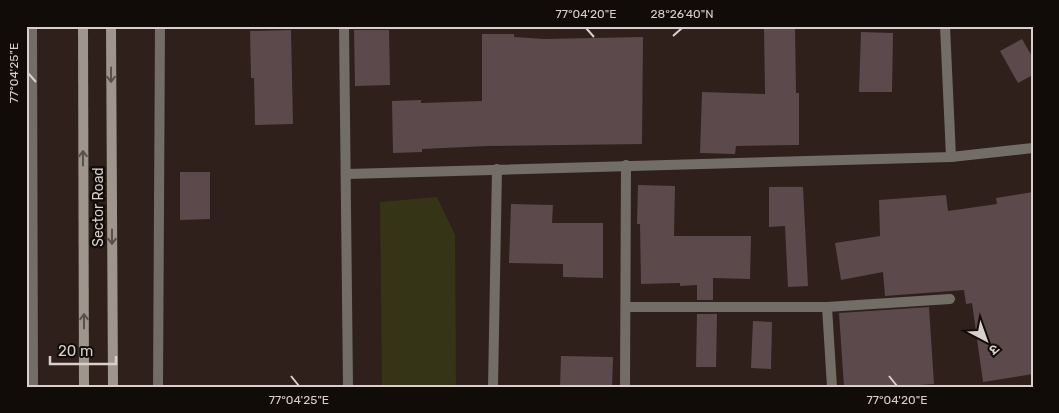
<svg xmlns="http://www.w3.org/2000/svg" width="1059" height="413" font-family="Rubik,'Noto Sans Devanagari',sans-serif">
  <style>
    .green { fill: #353417 }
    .building { fill: #5c494b }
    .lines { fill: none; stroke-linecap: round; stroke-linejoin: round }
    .minor { stroke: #726d67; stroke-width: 10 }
    .secondary { stroke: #9e968c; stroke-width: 10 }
    .oneway { stroke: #58514a }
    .ticks { fill: none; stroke: #d9cfcb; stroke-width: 2 }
    .labels { text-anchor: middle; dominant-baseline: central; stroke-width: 5; stroke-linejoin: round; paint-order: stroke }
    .street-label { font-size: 14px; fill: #d9cfcb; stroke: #120c09 }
    .neatline { fill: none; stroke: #d9cfcb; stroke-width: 2 }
    .ticks-label { font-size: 12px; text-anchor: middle; fill: #d9cfcb }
  </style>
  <rect width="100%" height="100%" fill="#2f201b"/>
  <polygon class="green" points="437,197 455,235 456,387 382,387 380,202"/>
  <g class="building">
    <polygon points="795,27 796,93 799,93 799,145 736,146 735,154 700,153 702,92 765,94 764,28"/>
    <polygon points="291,30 293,124 255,125 254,78 251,78 250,31"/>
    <polygon points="354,30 389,30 390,85 355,86"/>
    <polygon points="861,32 893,33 892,92 859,92"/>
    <polygon points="482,34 514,34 514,37 544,39 643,37 642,144 487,146 422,149 422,152 393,153 392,101 421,100 421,103 482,101"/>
    <polygon points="1022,39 1033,58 1033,75 1018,83 1000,51"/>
    <polygon points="180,172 210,172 210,219 180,220"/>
    <polygon points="638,185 675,186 674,236 751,236 750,279 713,278 713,300 697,300 697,285 680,286 680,283 641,284 640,224 637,224"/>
    <polygon points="769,187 803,187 808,286 788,287 785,226 769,227"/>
    <polygon points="1033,192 1033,374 983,382 972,303 966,304 964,290 885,296 883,272 841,280 835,243 880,236 879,200 946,195 948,211 997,204 996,198"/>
    <polygon points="511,204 553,205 552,223 603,223 603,278 563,277 563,264 509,263"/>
    <polygon points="929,307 934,384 890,387 844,387 839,313"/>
    <polygon points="697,314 717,314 716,367 696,367"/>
    <polygon points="753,321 772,322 771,369 751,368"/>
    <polygon points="561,356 613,357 612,387 560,387"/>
  </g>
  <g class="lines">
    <g class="minor">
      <polyline points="32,26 33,387"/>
      <polyline points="344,26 348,387"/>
      <polyline points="945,26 951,157"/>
      <polyline points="347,174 951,157 1033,148"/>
      <polyline points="626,307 827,307 950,299"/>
      <polyline points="827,307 832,387"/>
      <polyline points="158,387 160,26"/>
      <polyline points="493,387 497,169"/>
      <polyline points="625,387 626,165"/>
    </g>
    <g class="secondary">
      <polyline points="83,26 84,387"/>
      <polyline points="111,26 113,387"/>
    </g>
  </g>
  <defs><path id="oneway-shaft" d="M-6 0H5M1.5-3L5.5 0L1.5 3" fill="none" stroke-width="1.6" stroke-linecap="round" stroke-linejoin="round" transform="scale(1.25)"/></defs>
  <g class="oneway">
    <use href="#oneway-shaft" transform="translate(111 75) rotate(90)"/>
    <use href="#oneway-shaft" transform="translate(83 158) rotate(-90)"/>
    <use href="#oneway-shaft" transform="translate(112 237) rotate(90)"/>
    <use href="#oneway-shaft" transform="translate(84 321) rotate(-90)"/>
  </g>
  <path class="ticks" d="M586,28L594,37M673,36L682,28M28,73L36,82M291,376L299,386M889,376L897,386"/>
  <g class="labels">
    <g class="street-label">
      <text transform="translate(98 207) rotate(-90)">Sector Road</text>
    </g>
  </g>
  <rect width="1059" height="413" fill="none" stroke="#120c09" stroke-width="55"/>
  <g transform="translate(986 340) rotate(139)" stroke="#120c09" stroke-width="4" paint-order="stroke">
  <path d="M0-4L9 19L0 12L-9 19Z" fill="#d9cfcb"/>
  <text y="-8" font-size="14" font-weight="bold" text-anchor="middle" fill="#d9cfcb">उ</text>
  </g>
  <path d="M50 356v8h66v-8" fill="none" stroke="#d9cfcb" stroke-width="2.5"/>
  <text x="58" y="356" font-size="15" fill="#d9cfcb" stroke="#120c09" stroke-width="4" paint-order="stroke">20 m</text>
  <rect x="28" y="28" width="1004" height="358" class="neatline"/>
  <g class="ticks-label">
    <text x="586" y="18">77°04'20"E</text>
    <text x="682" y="18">28°26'40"N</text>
    <text transform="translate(14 73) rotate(-90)" y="4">77°04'25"E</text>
    <text x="299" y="404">77°04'25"E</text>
    <text x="897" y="404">77°04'20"E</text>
  </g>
</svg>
